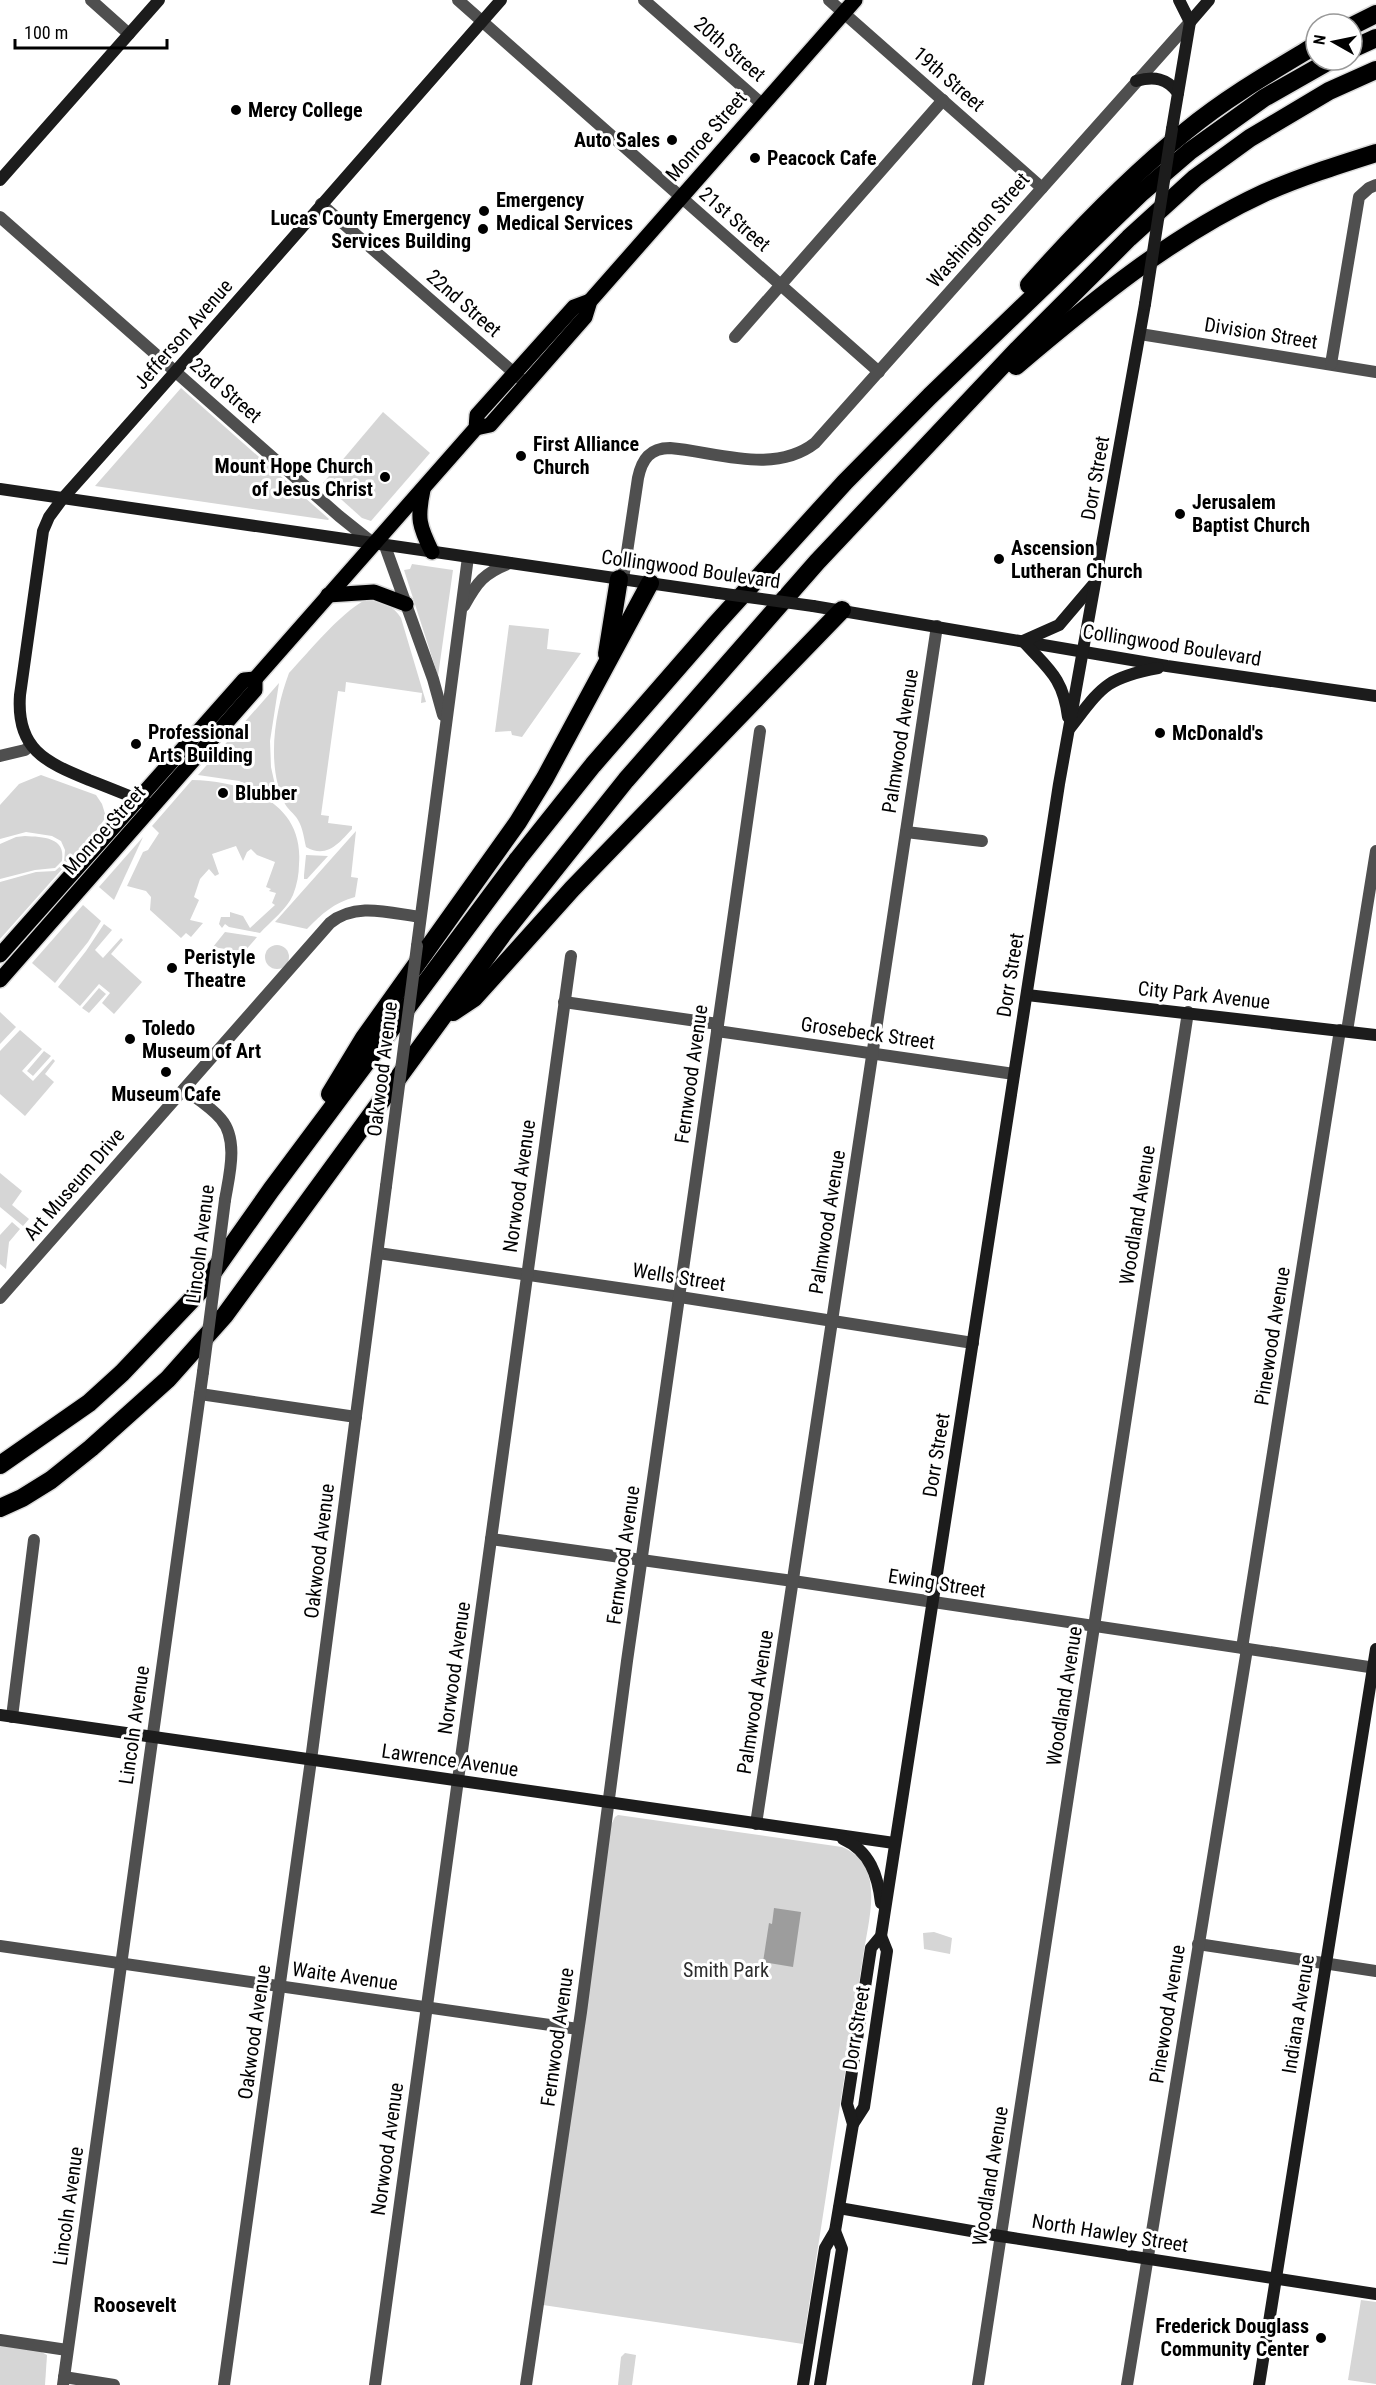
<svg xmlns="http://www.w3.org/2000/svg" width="1376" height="2385" font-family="'Roboto Condensed',sans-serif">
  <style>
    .green { fill: #d6d6d6 }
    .water { fill: #9d9d9d }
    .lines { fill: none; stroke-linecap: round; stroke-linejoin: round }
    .primary-casing { stroke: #dbdbdb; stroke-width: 18 }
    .highway-casing { stroke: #dbdbdb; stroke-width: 21 }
    .street { stroke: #4f4f4f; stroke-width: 12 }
    .secondary { stroke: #1c1c1c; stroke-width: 12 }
    .primary { stroke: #000; stroke-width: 15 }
    .highway { stroke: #000; stroke-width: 18 }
    .street-bridge { stroke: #4f4f4f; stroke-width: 12 }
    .secondary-bridge { stroke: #1c1c1c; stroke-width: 12 }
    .poi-dot { fill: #000; stroke: #fff; stroke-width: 2 }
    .labels { text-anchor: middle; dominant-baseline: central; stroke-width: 6; stroke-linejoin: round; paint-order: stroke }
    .street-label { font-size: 20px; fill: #000; stroke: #fff }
    .poi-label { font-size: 20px; font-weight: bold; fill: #000; stroke: #fff; text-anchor: start }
    .park-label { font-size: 20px; fill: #2d2d2d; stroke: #fff }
    .neighbourhood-label { font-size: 21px; font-weight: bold; fill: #000; stroke: #fff }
  </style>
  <rect width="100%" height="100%" fill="#fff"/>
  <g class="green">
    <polygon points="181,388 329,519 328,520 95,486"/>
    <polygon points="383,412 430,453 371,521 362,518 323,483"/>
    <polygon points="412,564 453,570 438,676 404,570 410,569"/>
    <path d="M370,598C383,603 394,606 401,618L426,702L421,703L422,693L346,682L345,692L338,691L321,815L329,816L328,823L352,826V829C339,843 327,859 306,847C304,839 303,828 298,820C295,814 287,809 284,802C266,764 275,710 289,673C308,653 346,606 370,598Z"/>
    <polygon points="509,625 549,629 547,649 581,653 522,737 512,735 511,731 495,732"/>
    <polygon points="279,683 270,741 271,767 278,799 239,781 198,775"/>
    <polygon points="41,775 96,795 102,804 106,817 96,831 0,939 0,882 36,872 55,871 64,863 65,850 61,841 52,836 26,832 0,839 0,805 19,784"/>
    <path d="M192,780C244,781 304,802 299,864C299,874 297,885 293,895C287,909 270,922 260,933L229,927L225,924L222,928L219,924L221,917H230V912L243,916L250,928L275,905L272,903L276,893L269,891L271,889L266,887L275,862L257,855L251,849L247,852L243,861L236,846L212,854L219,874L215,876L209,869L200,879L194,897L199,900L190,920L203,923L191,937L186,933L181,938L150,910L151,897L146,891L127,886L143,852L148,850L159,833L152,826Z"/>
    <path d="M356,831L351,877L358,878L355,897C333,903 322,914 307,929L275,922Z"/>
    <path d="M25,836C43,837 66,837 62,861L55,868L35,870L0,879V844L16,837Z"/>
    <polygon points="143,837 114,900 99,887"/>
    <polygon points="306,855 328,856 307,879 304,879 304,875"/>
    <polygon points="83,905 101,921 88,942 55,983 32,963"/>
    <polygon points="104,924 112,930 95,950 103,958 121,938 123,940 111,954 142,982 114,1014 102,1003 110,993 99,984 80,1006 58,987 86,951"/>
    <polygon points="225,932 257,937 244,952 213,947"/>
    <circle cx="277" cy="957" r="12"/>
    <polygon points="99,988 106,994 89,1013 82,1008"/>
    <polygon points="0,1012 16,1027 0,1044"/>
    <polygon points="20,1030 42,1049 22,1071 33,1081 53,1059 55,1061 45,1074 54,1082 25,1116 0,1094 0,1051"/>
    <polygon points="44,1051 51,1056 33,1076 27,1071"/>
    <polygon points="0,1173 22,1191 12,1205 29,1219 23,1226 0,1207"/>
    <polygon points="12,1222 20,1229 9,1242 6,1269 0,1264 0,1235"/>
    <path d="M618,1815L842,1847C887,1865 868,1920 863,1957L803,2344L543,2305L611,1825L615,1817Z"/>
    <polygon points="934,1932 952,1938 950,1954 924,1949 923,1933"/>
    <polygon points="1361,2300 1376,2302 1376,2384 1348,2380"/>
    <polygon points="0,2344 38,2350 47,2355 45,2385 0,2385"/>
    <polygon points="625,2353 636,2355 632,2385 618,2385 621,2357"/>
  </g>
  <polygon class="water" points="774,1908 801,1912 793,1967 763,1962 769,1923 772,1924"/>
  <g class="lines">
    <g class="primary-casing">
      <g id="primary">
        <polyline points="476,428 490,425 585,317 590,301 855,0"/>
        <path d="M423,490C417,518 419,526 432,552"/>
        <polyline points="328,595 374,592 406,604"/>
        <polyline points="255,679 476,428 477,415 486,405 574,307 590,301"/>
        <polyline points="0,955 244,680 255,679"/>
        <polyline points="0,980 255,690 255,679"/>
      </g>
    </g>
    <g class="highway-casing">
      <g id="highway">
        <polyline points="1352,26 1376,14"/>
        <polyline points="1352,49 1376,38"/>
        <path d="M1029,285C1077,231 1129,177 1186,131C1226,98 1271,72 1316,45"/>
        <path d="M1016,366C1093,301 1171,236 1264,193C1300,177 1338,165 1376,153"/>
        <polyline points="607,654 619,579"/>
        <polyline points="453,1012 474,998 572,889 842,610"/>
        <polyline points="330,1094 364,1038 518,822 545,778 650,583"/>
        <polyline points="0,1465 89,1403 122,1373 199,1292 271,1190 518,859 593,765 715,625 845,482 930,396 1140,194 1190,151 1264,98 1331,60"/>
        <polyline points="0,1508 22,1498 51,1480 91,1448 168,1379 225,1315 503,934 626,780 817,562 1018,349 1129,238 1195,178 1250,138 1329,91 1376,70"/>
      </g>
    </g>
    <g class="street">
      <polyline points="91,0 129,34"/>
      <polyline points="458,0 879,372"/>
      <polyline points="644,0 762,104"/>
      <polyline points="829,0 1042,188"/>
      <polyline points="321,204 521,379"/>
      <polyline points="0,217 339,516 374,544"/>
      <polyline points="1140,334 1376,372"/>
      <polyline points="735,337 943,100"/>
      <polyline points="1331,364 1359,197 1369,188 1376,185"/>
      <polyline points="385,546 433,679 443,715"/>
      <path d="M623,579L638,478C642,459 650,448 670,448C717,452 774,475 815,443L1190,22"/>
      <path d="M464,606C477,582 484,573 510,563"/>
      <polyline points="0,756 25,750 31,745"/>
      <polyline points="906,832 982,841"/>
      <polyline points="417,946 468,557"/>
      <polyline points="564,1002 718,1024"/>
      <polyline points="717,1031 1014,1074"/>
      <polyline points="1347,1031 1376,851"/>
      <path d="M184,1089C196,1098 211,1107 221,1119C239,1140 229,1176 225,1200"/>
      <polyline points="378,1253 680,1297 973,1343"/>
      <path d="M0,1298L330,923C356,902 389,913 420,917"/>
      <polyline points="200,1394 356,1417"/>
      <polyline points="491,1539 793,1581 1376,1668"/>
      <polyline points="1242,1648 1340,1030"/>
      <polyline points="12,1717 34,1540"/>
      <polyline points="756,1824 937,626"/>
      <polyline points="1198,1944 1376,1971"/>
      <polyline points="0,1946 578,2029"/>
      <polyline points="0,2340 67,2350"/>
      <polyline points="64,2377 114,2385"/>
      <polyline points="63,2385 203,1372"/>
      <polyline points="224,2385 311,1760 386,1186"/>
      <polyline points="375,2385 571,956"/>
      <polyline points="526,2385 581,2012 627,1661 760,731"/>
      <polyline points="978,2385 1188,1012"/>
      <polyline points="1127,2385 1247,1649"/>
    </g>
    <g class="secondary">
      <polyline points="1190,22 1209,0"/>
      <path d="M1136,81C1154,76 1167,78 1178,93"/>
      <polyline points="1172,129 1190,22 1179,0"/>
      <polyline points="0,180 159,0"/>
      <polyline points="0,489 718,593"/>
      <polyline points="813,606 1167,666 1376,696"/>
      <path d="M1068,717C1063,677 1048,669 1023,641L1059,625L1093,585"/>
      <path d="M1070,728C1102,687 1105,678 1158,668"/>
      <path d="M154,806C132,797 110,788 89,780C45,762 16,749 20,695L43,531L49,517L63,498C211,333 355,166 501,0"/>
      <polyline points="1027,995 1376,1035"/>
      <polyline points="0,1715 894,1843"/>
      <path d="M843,1839C870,1851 878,1876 881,1903"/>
      <polyline points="853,2124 864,2107 887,1951 881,1936"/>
      <polyline points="839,2208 1000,2236 1376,2294"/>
      <polyline points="803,2385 825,2248 835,2231 853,2124 847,2104 871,1948 881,1936 1059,784 1145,304"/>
      <polyline points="820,2385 842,2249 835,2231"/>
      <polyline points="1259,2385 1376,1649"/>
    </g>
    <use href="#primary" class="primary"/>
    <use href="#highway" class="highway"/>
    <g class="street-bridge">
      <polyline points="386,1186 417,946"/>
      <polyline points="203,1372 225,1200"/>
    </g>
    <g class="secondary-bridge">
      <polyline points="1145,304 1172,129"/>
      <polyline points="718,593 813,606"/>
    </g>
  </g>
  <g class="poi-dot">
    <circle cx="236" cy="110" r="6"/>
    <circle cx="672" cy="140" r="6"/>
    <circle cx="755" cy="158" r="6"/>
    <circle cx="484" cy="211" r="6"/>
    <circle cx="483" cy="229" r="6"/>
    <circle cx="521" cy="456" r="6"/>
    <circle cx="385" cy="477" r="6"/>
    <circle cx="1180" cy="514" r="6"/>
    <circle cx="999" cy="559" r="6"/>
    <circle cx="1160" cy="733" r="6"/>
    <circle cx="136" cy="744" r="6"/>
    <circle cx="223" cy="793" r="6"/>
    <circle cx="172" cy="968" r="6"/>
    <circle cx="130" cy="1039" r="6"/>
    <circle cx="166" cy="1072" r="6"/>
    <circle cx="1321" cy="2338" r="6"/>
  </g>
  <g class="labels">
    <g class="street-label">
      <text transform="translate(730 49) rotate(41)">20th Street</text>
      <text transform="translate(949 79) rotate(41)">19th Street</text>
      <text transform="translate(706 136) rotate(-49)">Monroe Street</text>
      <text transform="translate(735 219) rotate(41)">21st Street</text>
      <text transform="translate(978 230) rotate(-49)">Washington Street</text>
      <text transform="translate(464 303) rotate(41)">22nd Street</text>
      <text transform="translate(1261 333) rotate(9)">Division Street</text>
      <text transform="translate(183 334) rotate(-49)">Jefferson Avenue</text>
      <text transform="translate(226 390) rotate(41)">23rd Street</text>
      <text transform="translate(1095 478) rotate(-80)">Dorr Street</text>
      <text transform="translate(691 569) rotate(8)">Collingwood Boulevard</text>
      <text transform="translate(1172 645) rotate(9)">Collingwood Boulevard</text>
      <text transform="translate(900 741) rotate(-81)">Palmwood Avenue</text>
      <text transform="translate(104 830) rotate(-48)">Monroe Street</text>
      <text transform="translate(1010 975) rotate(-81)">Dorr Street</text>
      <text transform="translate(1204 995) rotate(6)">City Park Avenue</text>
      <text transform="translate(868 1033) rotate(8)">Grosebeck Street</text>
      <text transform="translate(382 1069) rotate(-83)">Oakwood Avenue</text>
      <text transform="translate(691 1074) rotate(-82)">Fernwood Avenue</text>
      <text transform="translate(74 1184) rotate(-49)">Art Museum Drive</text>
      <text transform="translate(519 1186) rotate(-82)">Norwood Avenue</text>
      <text transform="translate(1137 1215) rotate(-81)">Woodland Avenue</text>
      <text transform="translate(827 1222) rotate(-81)">Palmwood Avenue</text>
      <text transform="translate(200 1244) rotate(-83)">Lincoln Avenue</text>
      <text transform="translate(679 1277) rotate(9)">Wells Street</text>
      <text transform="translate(1272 1336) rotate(-81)">Pinewood Avenue</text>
      <text transform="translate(936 1455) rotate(-81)">Dorr Street</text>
      <text transform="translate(319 1551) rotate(-83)">Oakwood Avenue</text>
      <text transform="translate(623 1555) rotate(-82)">Fernwood Avenue</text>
      <text transform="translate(937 1583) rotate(9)">Ewing Street</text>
      <text transform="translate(454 1668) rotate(-82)">Norwood Avenue</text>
      <text transform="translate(1064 1696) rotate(-81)">Woodland Avenue</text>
      <text transform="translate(755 1702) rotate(-81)">Palmwood Avenue</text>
      <text transform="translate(134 1725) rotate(-82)">Lincoln Avenue</text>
      <text transform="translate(450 1760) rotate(8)">Lawrence Avenue</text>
      <text transform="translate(345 1976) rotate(8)">Waite Avenue</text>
      <text transform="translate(1167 2014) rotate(-81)">Pinewood Avenue</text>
      <text transform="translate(1298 2014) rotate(-81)">Indiana Avenue</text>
      <text transform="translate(856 2028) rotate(-81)">Dorr Street</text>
      <text transform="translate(254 2032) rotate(-82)">Oakwood Avenue</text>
      <text transform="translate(557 2037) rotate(-82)">Fernwood Avenue</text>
      <text transform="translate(387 2149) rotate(-82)">Norwood Avenue</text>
      <text transform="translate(990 2176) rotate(-81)">Woodland Avenue</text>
      <text transform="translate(68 2206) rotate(-82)">Lincoln Avenue</text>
      <text transform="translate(1110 2233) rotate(9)">North Hawley Street</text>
    </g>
    <g class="poi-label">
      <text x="248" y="110">Mercy College</text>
      <text x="660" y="140" text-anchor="end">Auto Sales</text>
      <text x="767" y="158">Peacock Cafe</text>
      <text x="496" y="200">Emergency<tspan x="496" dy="23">Medical Services</tspan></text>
      <text x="471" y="218" text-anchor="end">Lucas County Emergency<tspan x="471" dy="23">Services Building</tspan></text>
      <text x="533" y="444">First Alliance<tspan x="533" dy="23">Church</tspan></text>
      <text x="373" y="466" text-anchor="end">Mount Hope Church<tspan x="373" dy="23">of Jesus Christ</tspan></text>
      <text x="1192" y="502">Jerusalem<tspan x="1192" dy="23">Baptist Church</tspan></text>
      <text x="1011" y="548">Ascension<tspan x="1011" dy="23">Lutheran Church</tspan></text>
      <text x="148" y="732">Professional<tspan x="148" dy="23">Arts Building</tspan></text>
      <text x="1172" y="733">McDonald's</text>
      <text x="235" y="793">Blubber</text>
      <text x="184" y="957">Peristyle<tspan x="184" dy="23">Theatre</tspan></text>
      <text x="142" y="1028">Toledo<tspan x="142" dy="23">Museum of Art</tspan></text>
      <text x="166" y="1094" text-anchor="middle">Museum Cafe</text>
      <text x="1309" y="2326" text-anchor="end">Frederick Douglass<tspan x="1309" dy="23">Community Center</tspan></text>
    </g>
    <g class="park-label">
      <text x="726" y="1970">Smith Park</text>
    </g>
    <g class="neighbourhood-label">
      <text x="135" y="2305">Roosevelt</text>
    </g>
  </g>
  <g transform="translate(1334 42) rotate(279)"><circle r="28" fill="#ffffff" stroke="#999999" stroke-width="1.5"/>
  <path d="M0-4.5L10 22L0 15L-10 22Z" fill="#000000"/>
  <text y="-9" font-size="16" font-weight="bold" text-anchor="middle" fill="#000000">N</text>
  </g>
  <path d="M15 39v9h152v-9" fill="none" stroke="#000000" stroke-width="3"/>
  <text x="24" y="39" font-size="18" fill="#000000" stroke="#ffffff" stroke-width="4.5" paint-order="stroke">100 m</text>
</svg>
